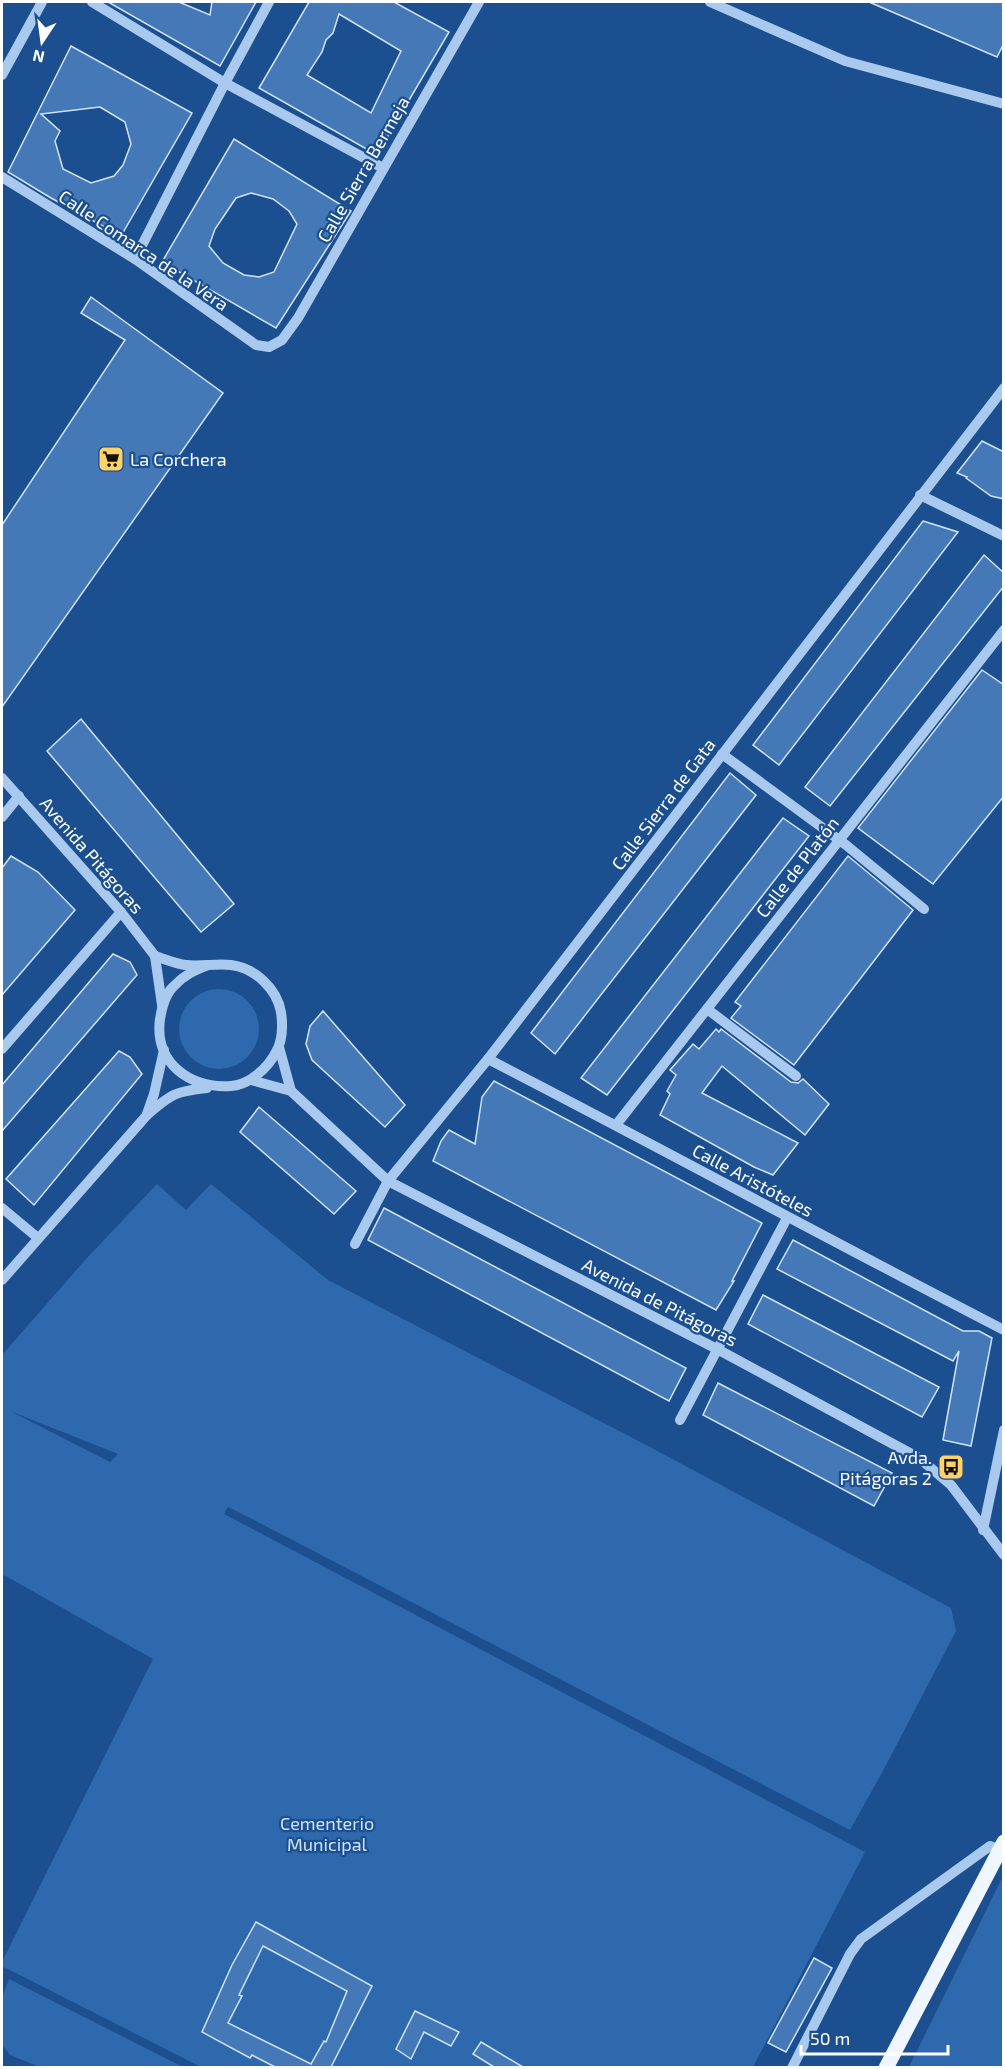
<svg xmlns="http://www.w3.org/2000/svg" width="1005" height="2069" font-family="'Exo 2',sans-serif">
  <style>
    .green { fill: #2e69ad; fill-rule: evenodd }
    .building { fill: #4478b7; stroke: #cfe3fa; stroke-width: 1.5; fill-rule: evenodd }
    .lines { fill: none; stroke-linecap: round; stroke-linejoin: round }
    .minor { stroke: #a9c9ee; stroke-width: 10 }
    .major { stroke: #f0f6ff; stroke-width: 15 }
    .labels { text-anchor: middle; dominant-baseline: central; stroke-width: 4.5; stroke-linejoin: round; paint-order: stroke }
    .street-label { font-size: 18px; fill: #fff; stroke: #1b4f8f }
    .poi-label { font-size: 18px; fill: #fff; stroke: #1b4f8f; text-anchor: start }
    .park-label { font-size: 18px; fill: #cfe3fa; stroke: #1b4f8f }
  </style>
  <rect width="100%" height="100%" fill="#1b4f8f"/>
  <g class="green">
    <circle cx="219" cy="1029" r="40"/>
    <path d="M157,1184L186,1210L211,1184L328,1280L650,1447L951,1608L956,1631L884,1769L850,1830L254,1520L228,1507L224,1514L865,1852L753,2067H201L2,1966V1962L153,1659L2,1574V1355L86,1259ZM10,1411L118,1454L110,1462Z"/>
    <polygon points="1003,1876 1003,2067 909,2067"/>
    <polygon points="9,1979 183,2067 40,2067 10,2055 2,2044 2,1997"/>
  </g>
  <g class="building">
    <polygon points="108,2 179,2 210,15 212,2 256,2 220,66"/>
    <path d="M309,2H394L449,32L377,155L259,88ZM339,14L401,51L371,113L307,75L322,52L326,40L333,33Z"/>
    <polygon points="869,2 1004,2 1004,43 997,57"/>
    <path d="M71,46L192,113L121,236L51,198L8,172ZM100,107L125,122L131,144L123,165L114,176L91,183L63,169L55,141L60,131L41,114Z"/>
    <path d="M234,139L351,211L276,328L162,262ZM251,193L273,199L289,211L297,224L274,272L259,277L244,275L223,263L209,246L215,229L236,198Z"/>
    <polygon points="91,297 223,393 2,707 2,525 125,340 81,313"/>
    <polygon points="982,441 1004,452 1004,499 991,496 966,478 967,477 957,473"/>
    <polygon points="923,521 958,532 779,765 753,745"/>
    <polygon points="984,555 1004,573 1004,586 830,806 805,787"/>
    <polygon points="982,670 1004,685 1004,796 933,884 858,828"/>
    <polygon points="81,719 234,904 201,932 47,751"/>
    <polygon points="730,773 756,795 555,1054 531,1033"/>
    <polygon points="783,818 809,836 607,1095 581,1078"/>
    <polygon points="11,856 38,872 75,910 2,995 2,868"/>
    <polygon points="848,856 913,910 794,1065 731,1018 741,1006 735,1002"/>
    <polygon points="113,954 130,962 137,975 2,1131 2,1085"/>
    <polygon points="323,1011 405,1105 385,1127 312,1060 306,1044 310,1026"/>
    <polygon points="716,1029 719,1032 721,1029 791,1082 798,1083 803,1079 829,1104 805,1135 722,1066 702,1093 798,1143 773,1175 754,1167 660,1115 670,1094 667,1091 676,1075 670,1070 693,1044 699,1049"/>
    <polygon points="119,1051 130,1057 142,1074 34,1205 6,1179"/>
    <polygon points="494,1081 762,1223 732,1281 734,1281 716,1310 433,1161 441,1141 449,1130 475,1144 482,1097"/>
    <polygon points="259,1107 356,1191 334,1214 240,1132"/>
    <polygon points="384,1208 686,1368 669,1401 368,1240"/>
    <polygon points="793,1240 963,1331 979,1331 992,1338 971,1446 943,1440 959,1351 953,1361 777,1269"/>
    <polygon points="763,1295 939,1387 922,1417 748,1324"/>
    <polygon points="718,1383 892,1473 874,1506 703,1415"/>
    <path d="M256,1922L372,1986L331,2067H275L252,2055L250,2058L202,2032L232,1965ZM263,1946L347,1991L326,2042L324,2041L311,2064L228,2023L242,1996L239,1995Z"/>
    <polygon points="814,1958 832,1968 786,2052 768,2043"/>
    <polygon points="415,2011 459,2032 451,2046 424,2032 411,2059 396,2049"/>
    <polygon points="481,2042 523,2067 494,2067 473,2054"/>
  </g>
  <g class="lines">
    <g class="minor">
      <polyline points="92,2 225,83 383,168"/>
      <polyline points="710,2 845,61 1004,104"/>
      <polyline points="2,75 42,2"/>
      <polyline points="2,177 135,259 256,345 269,347 282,340 298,318 479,2"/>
      <polyline points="135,259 225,83 269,2"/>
      <polyline points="920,495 1004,536"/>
      <polyline points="722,754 846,845 924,909"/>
      <polyline points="2,778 121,912 155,956 162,1005"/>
      <polyline points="2,817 19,796"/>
      <path d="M155,956C165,959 176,964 186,965C201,967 216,963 231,965C255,968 277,989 281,1012C283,1026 283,1040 276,1052C268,1068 249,1085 231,1086C190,1089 154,1063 160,1019C162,1007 165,994 174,986C184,975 195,970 208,965"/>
      <polyline points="707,1009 796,1076"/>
      <polyline points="279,1047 291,1091"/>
      <polyline points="2,1049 121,912"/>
      <path d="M488,1059C661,1148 831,1241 1004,1330"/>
      <polyline points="251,1080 291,1091 388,1181 717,1349 919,1458 951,1485 1004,1555"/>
      <polyline points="147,1114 154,1094 164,1050"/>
      <polyline points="616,1125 1004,630"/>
      <polyline points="2,1208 38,1238"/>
      <polyline points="355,1244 388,1181 488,1059 1004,388"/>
      <path d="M2,1280L147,1115C171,1094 176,1091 207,1088"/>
      <polyline points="680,1420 787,1218"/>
      <polyline points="983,1530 1004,1430"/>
      <polyline points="792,2068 850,1954 861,1939 990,1846 999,1849"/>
    </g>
    <polyline class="major" points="886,2068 1004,1842"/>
  </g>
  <defs>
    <g id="supermarket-square" transform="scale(1.35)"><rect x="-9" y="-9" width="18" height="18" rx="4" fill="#ffd166" stroke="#1b4f8f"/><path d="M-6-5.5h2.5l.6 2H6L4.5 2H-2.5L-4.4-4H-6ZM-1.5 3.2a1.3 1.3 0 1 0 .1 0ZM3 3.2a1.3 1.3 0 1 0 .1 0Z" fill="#111"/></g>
    <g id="bus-square" transform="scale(1.35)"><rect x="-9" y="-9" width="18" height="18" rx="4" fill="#ffd166" stroke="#1b4f8f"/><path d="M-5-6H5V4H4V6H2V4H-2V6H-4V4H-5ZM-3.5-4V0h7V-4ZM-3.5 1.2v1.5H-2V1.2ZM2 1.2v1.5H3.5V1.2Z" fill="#111"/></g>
  </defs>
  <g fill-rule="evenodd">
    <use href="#supermarket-square" x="111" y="459"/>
    <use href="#bus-square" x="951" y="1467"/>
  </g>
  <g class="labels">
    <g class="street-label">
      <text transform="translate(363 169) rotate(-60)">Calle Sierra Bermeja</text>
      <text transform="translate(144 250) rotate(34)">Calle Comarca de la Vera</text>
      <text transform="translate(663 804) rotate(-53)">Calle Sierra de Gata</text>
      <text transform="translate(92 855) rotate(49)">Avenida Pitágoras</text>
      <text transform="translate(797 867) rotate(-52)">Calle de Platón</text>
      <text transform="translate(753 1180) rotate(28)">Calle Aristóteles</text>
      <text transform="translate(660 1302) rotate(27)">Avenida de Pitágoras</text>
    </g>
    <g class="poi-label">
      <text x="130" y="459">La Corchera</text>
      <text x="932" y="1457" text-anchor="end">Avda.<tspan x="932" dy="21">Pitágoras 2</tspan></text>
    </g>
    <g class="park-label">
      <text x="327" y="1823">Cementerio<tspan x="327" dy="21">Municipal</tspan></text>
    </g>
  </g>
  <rect width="1005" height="2069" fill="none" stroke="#ffffff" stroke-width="6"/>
  <g transform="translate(42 42) rotate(193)" stroke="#1b4f8f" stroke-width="4.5" paint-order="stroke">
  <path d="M0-4.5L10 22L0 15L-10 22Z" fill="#ffffff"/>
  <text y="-9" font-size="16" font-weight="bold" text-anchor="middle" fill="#ffffff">N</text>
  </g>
  <path d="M801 2045v9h147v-9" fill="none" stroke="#ffffff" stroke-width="3"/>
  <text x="810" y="2045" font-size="18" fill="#ffffff" stroke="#1b4f8f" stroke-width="4.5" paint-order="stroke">50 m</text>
</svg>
